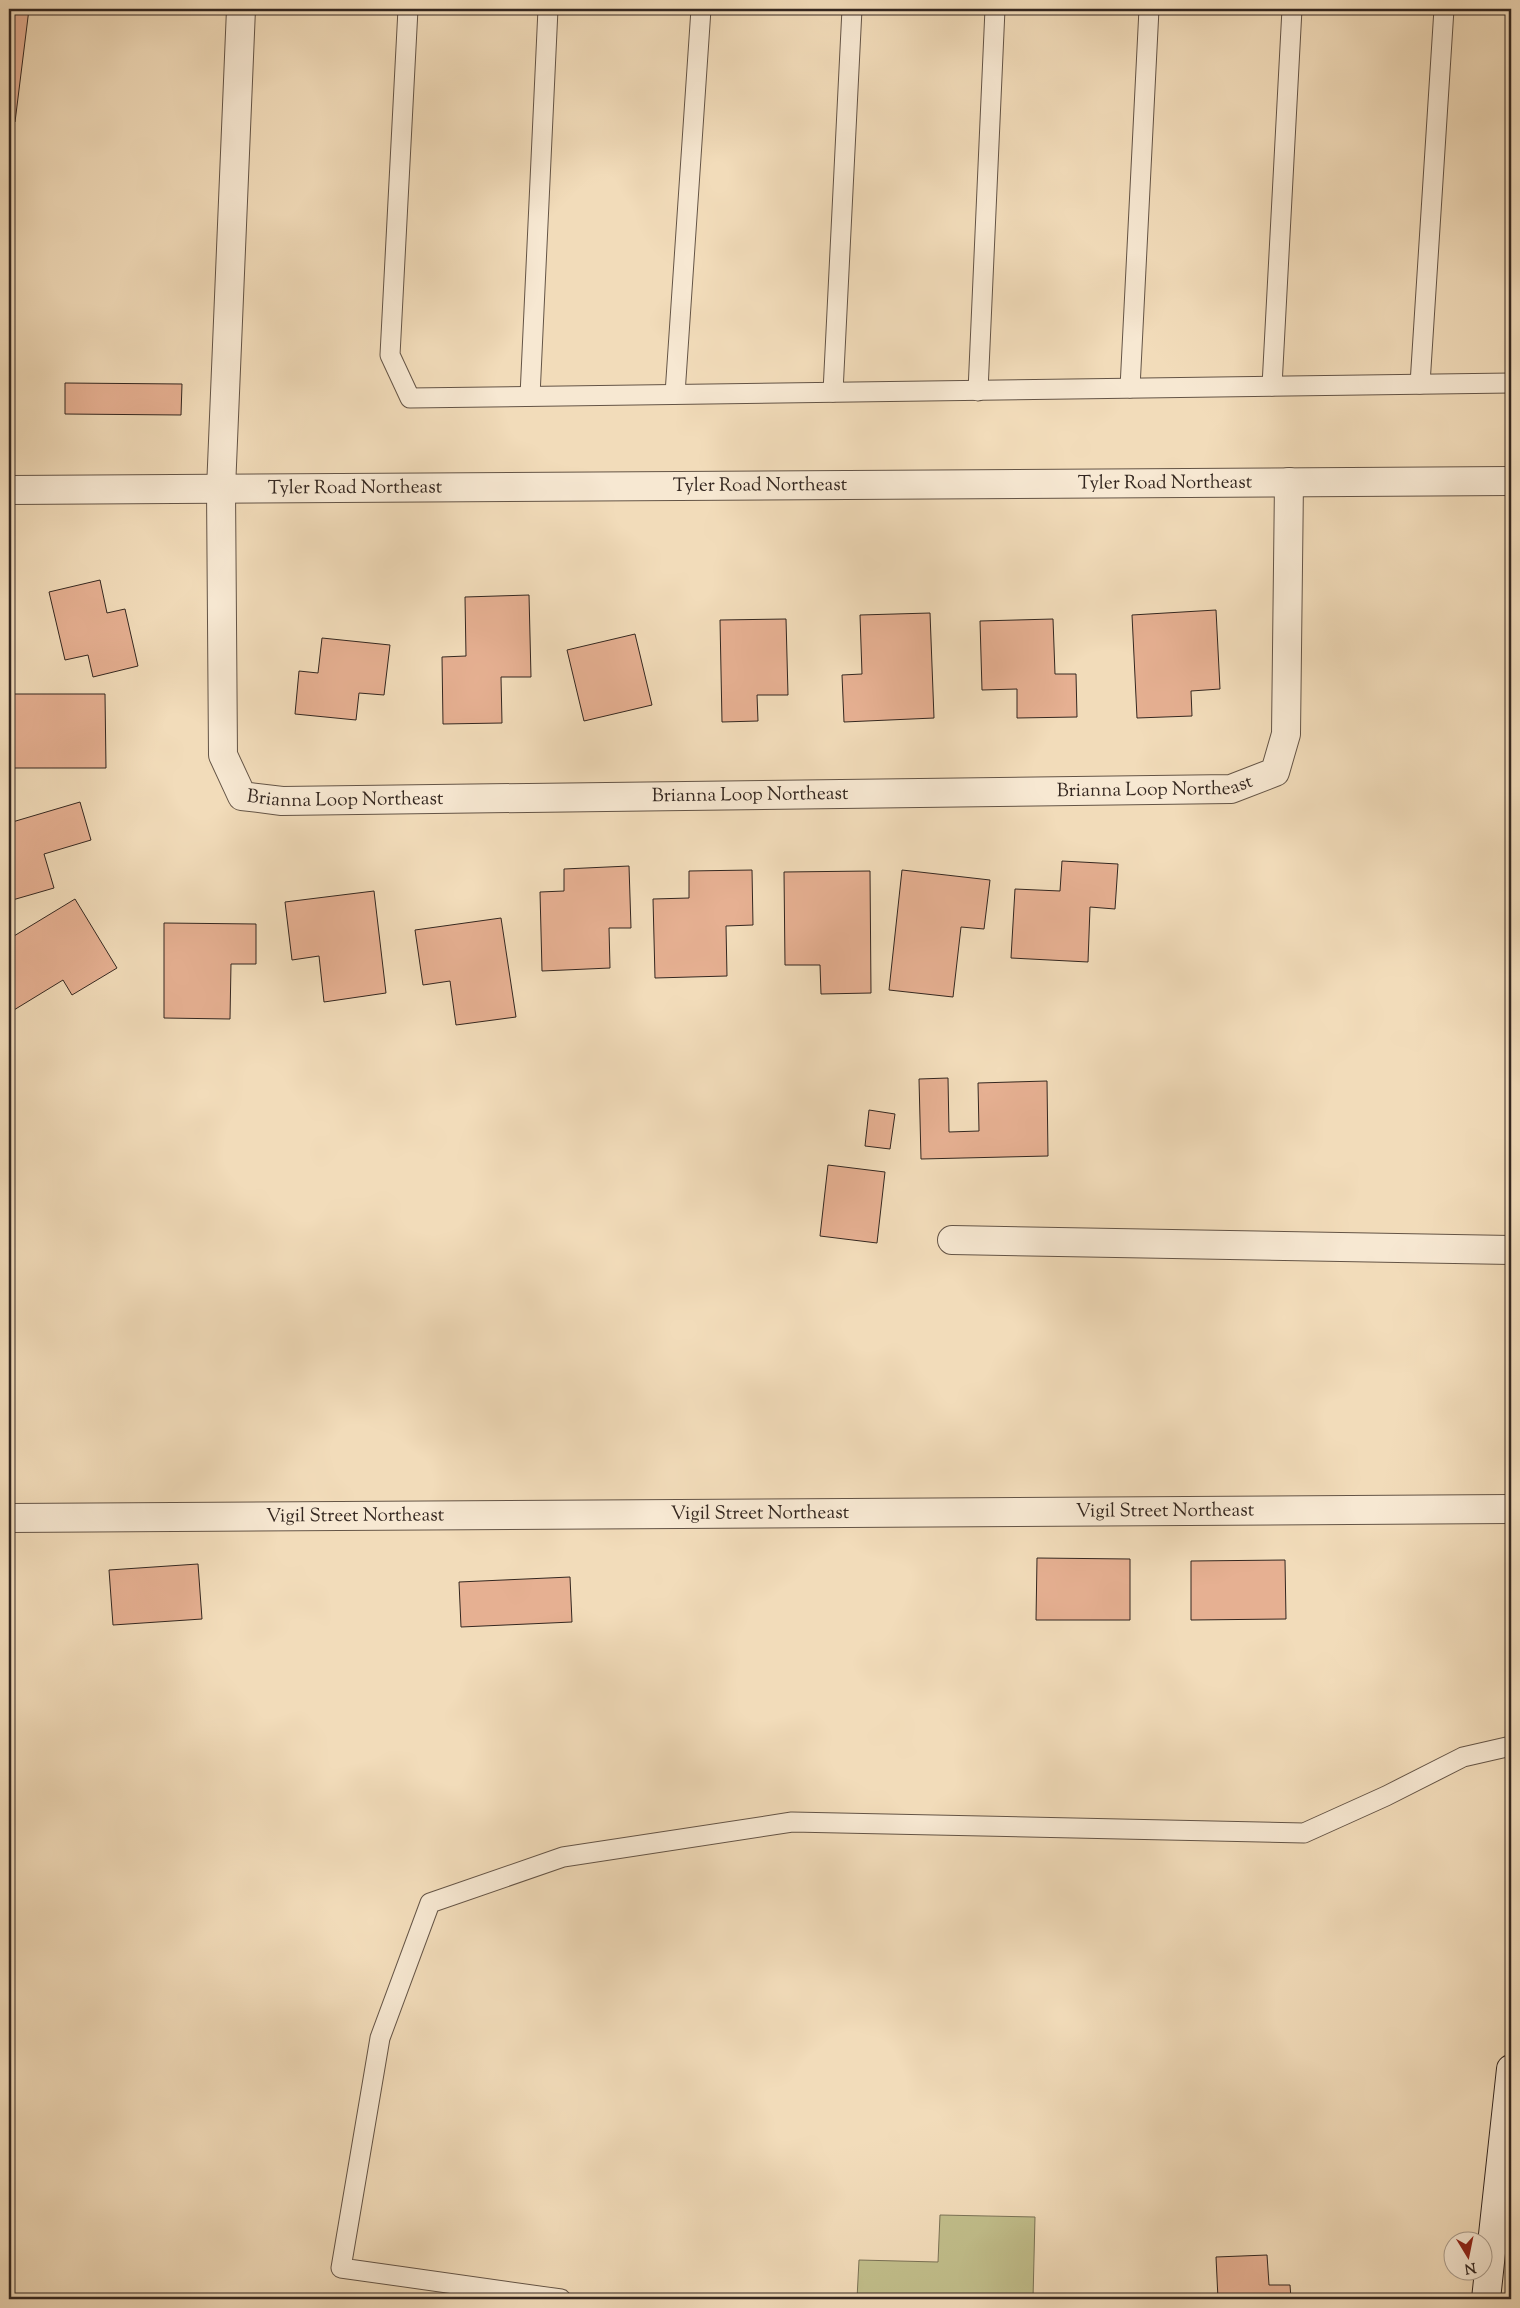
<svg xmlns="http://www.w3.org/2000/svg" width="1520" height="2308" font-family="'Sorts Mill Goudy',serif">
  <style>
    .green { fill: #c1be8b; stroke: #7a7256 }
    .building { fill: #e6b092; stroke: #342720 }
    .lines { fill: none; stroke-linecap: round; stroke-linejoin: round }
    .lane-casing { stroke: #645446; stroke-width: 21 }
    .street-casing { stroke: #645446; stroke-width: 30 }
    .secondary-casing { stroke: #342720; stroke-width: 30 }
    .lane { stroke: #f7e8d2; stroke-width: 19 }
    .street { stroke: #f7e8d2; stroke-width: 28 }
    .secondary { stroke: #f7e8d2; stroke-width: 28 }
    .labels { text-anchor: middle; dominant-baseline: central; stroke-width: 5; stroke-linejoin: round; paint-order: stroke }
    .street-label { font-size: 19px; fill: #342720; stroke: #f7e8d2 }
  </style>
  <rect width="100%" height="100%" fill="#f2dcba"/>
  <filter id="stains"><feTurbulence type="fractalNoise" baseFrequency=".004" numOctaves="4"/><feColorMatrix values="0 0 0 0 .2 0 0 0 0 .09 0 0 0 0 .02 0 0 0 .5 -.17"/></filter>
  <radialGradient id="worn" r=".72"><stop offset=".6" stop-color="#630" stop-opacity="0"/><stop offset="1" stop-color="#630" stop-opacity=".3"/></radialGradient>
  <polygon class="green" points="940,2215 1035,2217 1033,2299 857,2299 859,2260 938,2262"/>
  <g class="building">
    <polygon points="9,9 29,9 15,122 9,122"/>
    <polygon points="65,383 182,384 181,415 65,414"/>
    <polygon points="100,580 107,613 125,609 138,666 93,677 88,655 65,660 49,592"/>
    <polygon points="529,595 531,677 501,677 502,723 443,724 442,657 466,656 465,597"/>
    <polygon points="1216,610 1220,689 1191,691 1192,716 1137,718 1132,615"/>
    <polygon points="930,613 934,718 844,722 842,675 862,674 860,615"/>
    <polygon points="786,619 788,695 757,695 758,721 722,722 720,620"/>
    <polygon points="1053,619 1055,674 1076,674 1077,717 1017,718 1017,689 982,690 980,621"/>
    <polygon points="635,634 652,705 584,721 567,650"/>
    <polygon points="322,638 390,645 384,695 359,693 356,720 295,714 299,671 318,673"/>
    <polygon points="11,694 105,694 106,768 11,768"/>
    <polygon points="80,802 91,840 44,854 54,888 9,901 9,823"/>
    <polygon points="1062,861 1118,864 1115,909 1090,907 1088,962 1011,958 1015,889 1060,891"/>
    <polygon points="629,866 631,928 609,928 610,968 542,971 540,892 564,891 564,869"/>
    <polygon points="752,870 753,925 726,926 727,976 655,978 653,899 689,898 689,871"/>
    <polygon points="902,870 990,880 984,929 961,927 953,997 889,990"/>
    <polygon points="870,871 871,993 821,994 820,965 785,965 784,872"/>
    <polygon points="374,891 386,993 324,1002 319,956 292,960 285,902"/>
    <polygon points="75,899 117,968 72,995 63,980 9,1013 9,939"/>
    <polygon points="501,918 516,1017 456,1025 450,981 423,985 415,930"/>
    <polygon points="164,923 256,924 256,964 231,964 230,1019 164,1018"/>
    <polygon points="948,1078 949,1132 979,1131 978,1083 1047,1081 1048,1156 921,1159 919,1079"/>
    <polygon points="869,1110 895,1114 890,1149 865,1146"/>
    <polygon points="828,1165 885,1172 877,1243 820,1236"/>
    <polygon points="1037,1558 1130,1559 1130,1620 1036,1620"/>
    <polygon points="1285,1560 1286,1619 1191,1620 1191,1561"/>
    <polygon points="198,1564 202,1619 113,1625 109,1570"/>
    <polygon points="570,1577 572,1622 461,1627 459,1582"/>
    <polygon points="1267,2255 1269,2285 1290,2285 1291,2299 1218,2299 1216,2257"/>
  </g>
  <g class="lines">
    <g class="lane-casing">
      <g id="lane">
        <polyline points="408,9 390,355 410,398 1511,383"/>
        <polyline points="1420,384 1444,9"/>
        <polyline points="1272,386 1292,9"/>
        <polyline points="1130,388 1149,9"/>
        <polyline points="978,391 995,9"/>
        <polyline points="833,392 852,9"/>
        <polyline points="675,394 701,9"/>
        <polyline points="530,396 548,9"/>
        <polyline points="561,2299 341,2268 380,2038 430,1903 563,1857 792,1822 1304,1833 1386,1796 1463,1757 1511,1746"/>
      </g>
    </g>
    <g class="street-casing">
      <g id="street">
        <path id="s1" d="M241,9L221,489L223,755L242,796L282,801L1231,789L1275,772L1286,734L1289,482"/>
        <path id="s2" d="M9,490L1511,481"/>
        <polyline points="952,1240 1511,1250"/>
        <path id="s3" d="M9,1518L1511,1509"/>
      </g>
    </g>
    <g class="secondary-casing">
      <polyline id="secondary" points="1486,2299 1511,2069"/>
    </g>
    <use href="#lane" class="lane"/>
    <use href="#street" class="street"/>
    <use href="#secondary" class="secondary"/>
  </g>
  <g class="labels">
    <g class="street-label">
      <text stroke="none"><textPath href="#s2" startOffset="1156">Tyler Road Northeast</textPath></text>
      <text stroke="none"><textPath href="#s2" startOffset="751">Tyler Road Northeast</textPath></text>
      <text stroke="none"><textPath href="#s2" startOffset="346">Tyler Road Northeast</textPath></text>
      <text stroke="none"><textPath href="#s1" startOffset="1705">Brianna Loop Northeast</textPath></text>
      <text stroke="none"><textPath href="#s1" startOffset="895">Brianna Loop Northeast</textPath></text>
      <text stroke="none"><textPath href="#s1" startOffset="1300">Brianna Loop Northeast</textPath></text>
      <text stroke="none"><textPath href="#s3" startOffset="1156">Vigil Street Northeast</textPath></text>
      <text stroke="none"><textPath href="#s3" startOffset="751">Vigil Street Northeast</textPath></text>
      <text stroke="none"><textPath href="#s3" startOffset="346">Vigil Street Northeast</textPath></text>
    </g>
  </g>
  <rect width="1520" height="2308" fill="none" stroke="#f2dcba" stroke-width="30"/>
  <rect x="10" y="10" width="1500" height="2288" fill="none" stroke="#342720" stroke-width="2.5"/>
  <rect x="15" y="15" width="1490" height="2278" fill="none" stroke="#342720"/>
  <g transform="translate(1468 2256) rotate(170)"><circle r="24" fill="#f7e8d2" stroke="#a99b8b"/>
  <path d="M0-4L9 19L0 12L-9 19Z" fill="#8f2418"/>
  <text y="-8" font-size="14" font-weight="bold" text-anchor="middle" fill="#342720">N</text>
  </g>
  <rect width="100%" height="100%" filter="url(#stains)"/>
  <rect width="100%" height="100%" fill="url(#worn)"/>
</svg>
